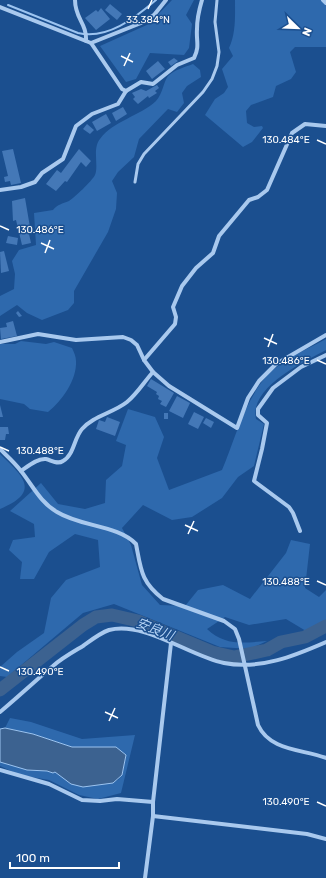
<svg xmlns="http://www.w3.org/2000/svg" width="326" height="878" font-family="Rubik,'Noto Sans JP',sans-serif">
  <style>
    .green { fill: #2e69ad }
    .water { fill: #3c6290; stroke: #9cc4f0 }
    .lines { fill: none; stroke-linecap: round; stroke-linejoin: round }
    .stream { stroke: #9cc4f0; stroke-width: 2 }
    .river { stroke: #3c6290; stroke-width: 13 }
    .building { fill: #4478b7 }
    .service { stroke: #a9c9ee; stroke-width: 3 }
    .minor { stroke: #a9c9ee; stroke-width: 4 }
    .ticks { fill: none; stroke: #fff; stroke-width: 1.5 }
    .labels { text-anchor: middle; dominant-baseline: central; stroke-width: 3; stroke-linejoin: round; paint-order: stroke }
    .water-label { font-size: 13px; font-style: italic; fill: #b5d3f5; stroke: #1b4f8f }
    .ticks-label { font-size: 10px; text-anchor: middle; fill: #fff; stroke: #1b4f8f; stroke-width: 3; stroke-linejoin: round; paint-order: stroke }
  </style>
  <rect width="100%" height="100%" fill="#1b4f8f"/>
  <g class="green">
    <polygon points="172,0 194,0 186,15 192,24 189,48 184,55 150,53 136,79 126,82 100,46 149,24"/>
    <path d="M235,0H326V47H295L290,52L296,72L291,79L276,86L273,97L251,105L246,111L247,123L254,127L262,126L263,128L252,142L243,147L205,115L215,99L224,93L228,87L222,69L233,56L229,48C236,33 235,17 235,0Z"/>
    <path d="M193,64L200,70L201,77L187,86L182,93L184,103L177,112L168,109L139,139L134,157L118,172L112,181L117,193L116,209L108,232L74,291V303L68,310L42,320L27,313L17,305L0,316V296L14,289L15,274L12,261L19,250L36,245L34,213L53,210C58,204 62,204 69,201C74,198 92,181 95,175C99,165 92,149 100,139C113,121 140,116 156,101C163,93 163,83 168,76C174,70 185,67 193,64Z"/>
    <path d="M326,339V350C304,362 249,387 256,419L264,424L254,466L238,477L222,498L192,517L172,520L143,505L122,528L131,545L142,585L160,605L185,606L198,590L223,585L250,599L286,553L291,540L310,544L305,588L319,597L326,590V620L306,631L286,619L249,625L225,617L207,629C225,646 243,643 267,641L250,649L220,647L114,604L83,613L7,677L0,676V667L17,652L44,633L51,598L66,580L100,567L98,540L75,534L49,552L34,579H20L22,562L9,550L13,540L35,537L34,524L10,511L41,483L58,504L85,509L105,503L106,480L122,466L126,445L116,441L128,409L155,417L164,437L157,458L169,490L222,470C236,437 248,387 278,366C292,355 310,348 326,339Z"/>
    <path d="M21,341L46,344L54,342L72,348C74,352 76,357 76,361C77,380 62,401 48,412L30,409L24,404L0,399V344H15Z"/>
    <path d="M0,454C24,477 41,492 0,509Z"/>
    <polygon points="10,718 31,722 82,739 135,735 121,793 98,799 79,795 49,780 20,775 0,766 0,762 4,762 27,770 47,771 53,773 55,771 63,778 91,786 97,785 118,780 122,775 126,755 116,747 72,747 33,734 5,728"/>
  </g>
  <polygon class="water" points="5,728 33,734 72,747 116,747 126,755 122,775 113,783 83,787 71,784 55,772 53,773 47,771 27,770 0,762 0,729"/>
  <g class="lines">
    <path class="stream" d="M8,5L78,33C107,40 135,18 156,0"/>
    <polyline class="river" points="0,690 83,625 96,617 112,615 138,621 212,652 234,657 267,650 281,642 305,637 326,626"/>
  </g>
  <g class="building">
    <polygon points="110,4 122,14 117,20 105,10"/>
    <polygon points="101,8 110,19 96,30 85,18 96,10 98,12"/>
    <polygon points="174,58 178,61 171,66 168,62"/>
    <polygon points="158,61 165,69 152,79 146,71"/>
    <polygon points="157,85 159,88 155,91 157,93 149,98 148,96 138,104 133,99 135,97 132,93 134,92 141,89 146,91"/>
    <polygon points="123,107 127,114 116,121 112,113"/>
    <polygon points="106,114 111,123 97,131 92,122"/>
    <polygon points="87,124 94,130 90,134 83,129"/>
    <polygon points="13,149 21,183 11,185 10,181 5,182 4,177 8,176 2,151"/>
    <polygon points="79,149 91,161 86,167 81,162 67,182 65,181 56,191 46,184 57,170 61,173"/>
    <polygon points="25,198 31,233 29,234 31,243 22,245 16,220 13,221 12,201"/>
    <polygon points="8,236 18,238 17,245 6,243"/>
    <polygon points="4,251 9,271 1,273 0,252"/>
    <polygon points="18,311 22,316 19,317 16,313"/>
    <polygon points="13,321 17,336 1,339 0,328 7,327 6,323"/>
    <polygon points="151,379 174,393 166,407 160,404 162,401 158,399 159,396 156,394 157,392 147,386"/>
    <polygon points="177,396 190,403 183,418 169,411"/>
    <polygon points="0,405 3,417 0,417"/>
    <polygon points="194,412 204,417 198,429 188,424"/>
    <rect x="164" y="413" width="4" height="6"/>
    <polygon points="107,417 120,422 115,436 96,429 99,420 105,422"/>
    <polygon points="206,418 214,422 211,428 203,423"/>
    <polygon points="0,427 8,427 9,434 6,434 5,440 0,440"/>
  </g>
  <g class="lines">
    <polyline class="service" points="135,182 138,164 144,154 203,92 212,79 217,66 219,52 215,22 217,0"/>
    <g class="minor">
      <path d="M75,0C75,19 87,23 86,41"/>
      <polyline points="323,0 326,3"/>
      <polyline points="0,7 91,43 141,23 154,15 166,0"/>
      <polyline points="91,43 122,89 126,91"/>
      <polyline points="326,126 305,124 292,133 267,190 258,197 249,200 219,236 213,253 196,268 182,286 173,307 176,317 175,324 144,360 153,372 169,386 237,428 248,398 259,381 276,364 326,335"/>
      <path d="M0,190L21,187L35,182L42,173L63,159L76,126L92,114L118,104L126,91L141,82L153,84L177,65L194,58C200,46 196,41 197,29C197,19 199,10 202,0"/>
      <polyline points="0,342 38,334 76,340 123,337 131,340 137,345 144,360"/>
      <path d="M0,449C7,456 15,463 21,471C33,486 40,502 57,512C81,527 118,525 136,544C141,570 141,582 163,599L224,621L235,629L239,639L258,725C270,751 302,749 326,758"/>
      <path d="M21,471C27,467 37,458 46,459C51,460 57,465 63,461C74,455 74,438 82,429C93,416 113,413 127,402C137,394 144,382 153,372"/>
      <polyline points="300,531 293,513 289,507 254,481 262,449 267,423 258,415 258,409 273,388 301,367 326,355"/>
      <path d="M0,712C18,697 35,681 53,666C62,658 73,652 83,646C90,641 100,633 109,630C145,621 189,656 224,663C260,670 294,656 326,642"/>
      <polyline points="0,770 49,784 82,800 100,801 117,799 153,802"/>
      <polyline points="153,816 307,834 326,839"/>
      <polyline points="145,878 153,816 153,802 171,643"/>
    </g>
  </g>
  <path class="ticks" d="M148,9L152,0M121,56L133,62M124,66L130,53M317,140L326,144M0,226L9,230M41,243L54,249M45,253L50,240M264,338L277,344M268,347L273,334M317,360L326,364M0,447L9,451M185,525L198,531M188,534L194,521M317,581L326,585M0,667L9,671M105,712L118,718M109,721L115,708M317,802L326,806"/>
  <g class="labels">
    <g class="water-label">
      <text transform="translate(155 629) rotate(21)">安良川</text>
    </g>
  </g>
  <g class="ticks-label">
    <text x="148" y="23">33.384°N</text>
    <text x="286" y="143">130.484°E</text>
    <text x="40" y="233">130.486°E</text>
    <text x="286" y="364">130.486°E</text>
    <text x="40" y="454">130.488°E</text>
    <text x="286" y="585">130.488°E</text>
    <text x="40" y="675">130.490°E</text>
    <text x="286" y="805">130.490°E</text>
  </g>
  <g transform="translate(298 28) rotate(113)" stroke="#1b4f8f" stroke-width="3" paint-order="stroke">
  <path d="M0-3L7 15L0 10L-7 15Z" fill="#ffffff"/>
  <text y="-6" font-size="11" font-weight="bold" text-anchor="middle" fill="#ffffff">N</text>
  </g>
  <path d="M10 862v6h109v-6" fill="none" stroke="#ffffff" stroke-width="2"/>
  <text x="16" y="862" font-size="12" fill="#ffffff" stroke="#1b4f8f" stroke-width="3" paint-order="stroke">100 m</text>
</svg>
